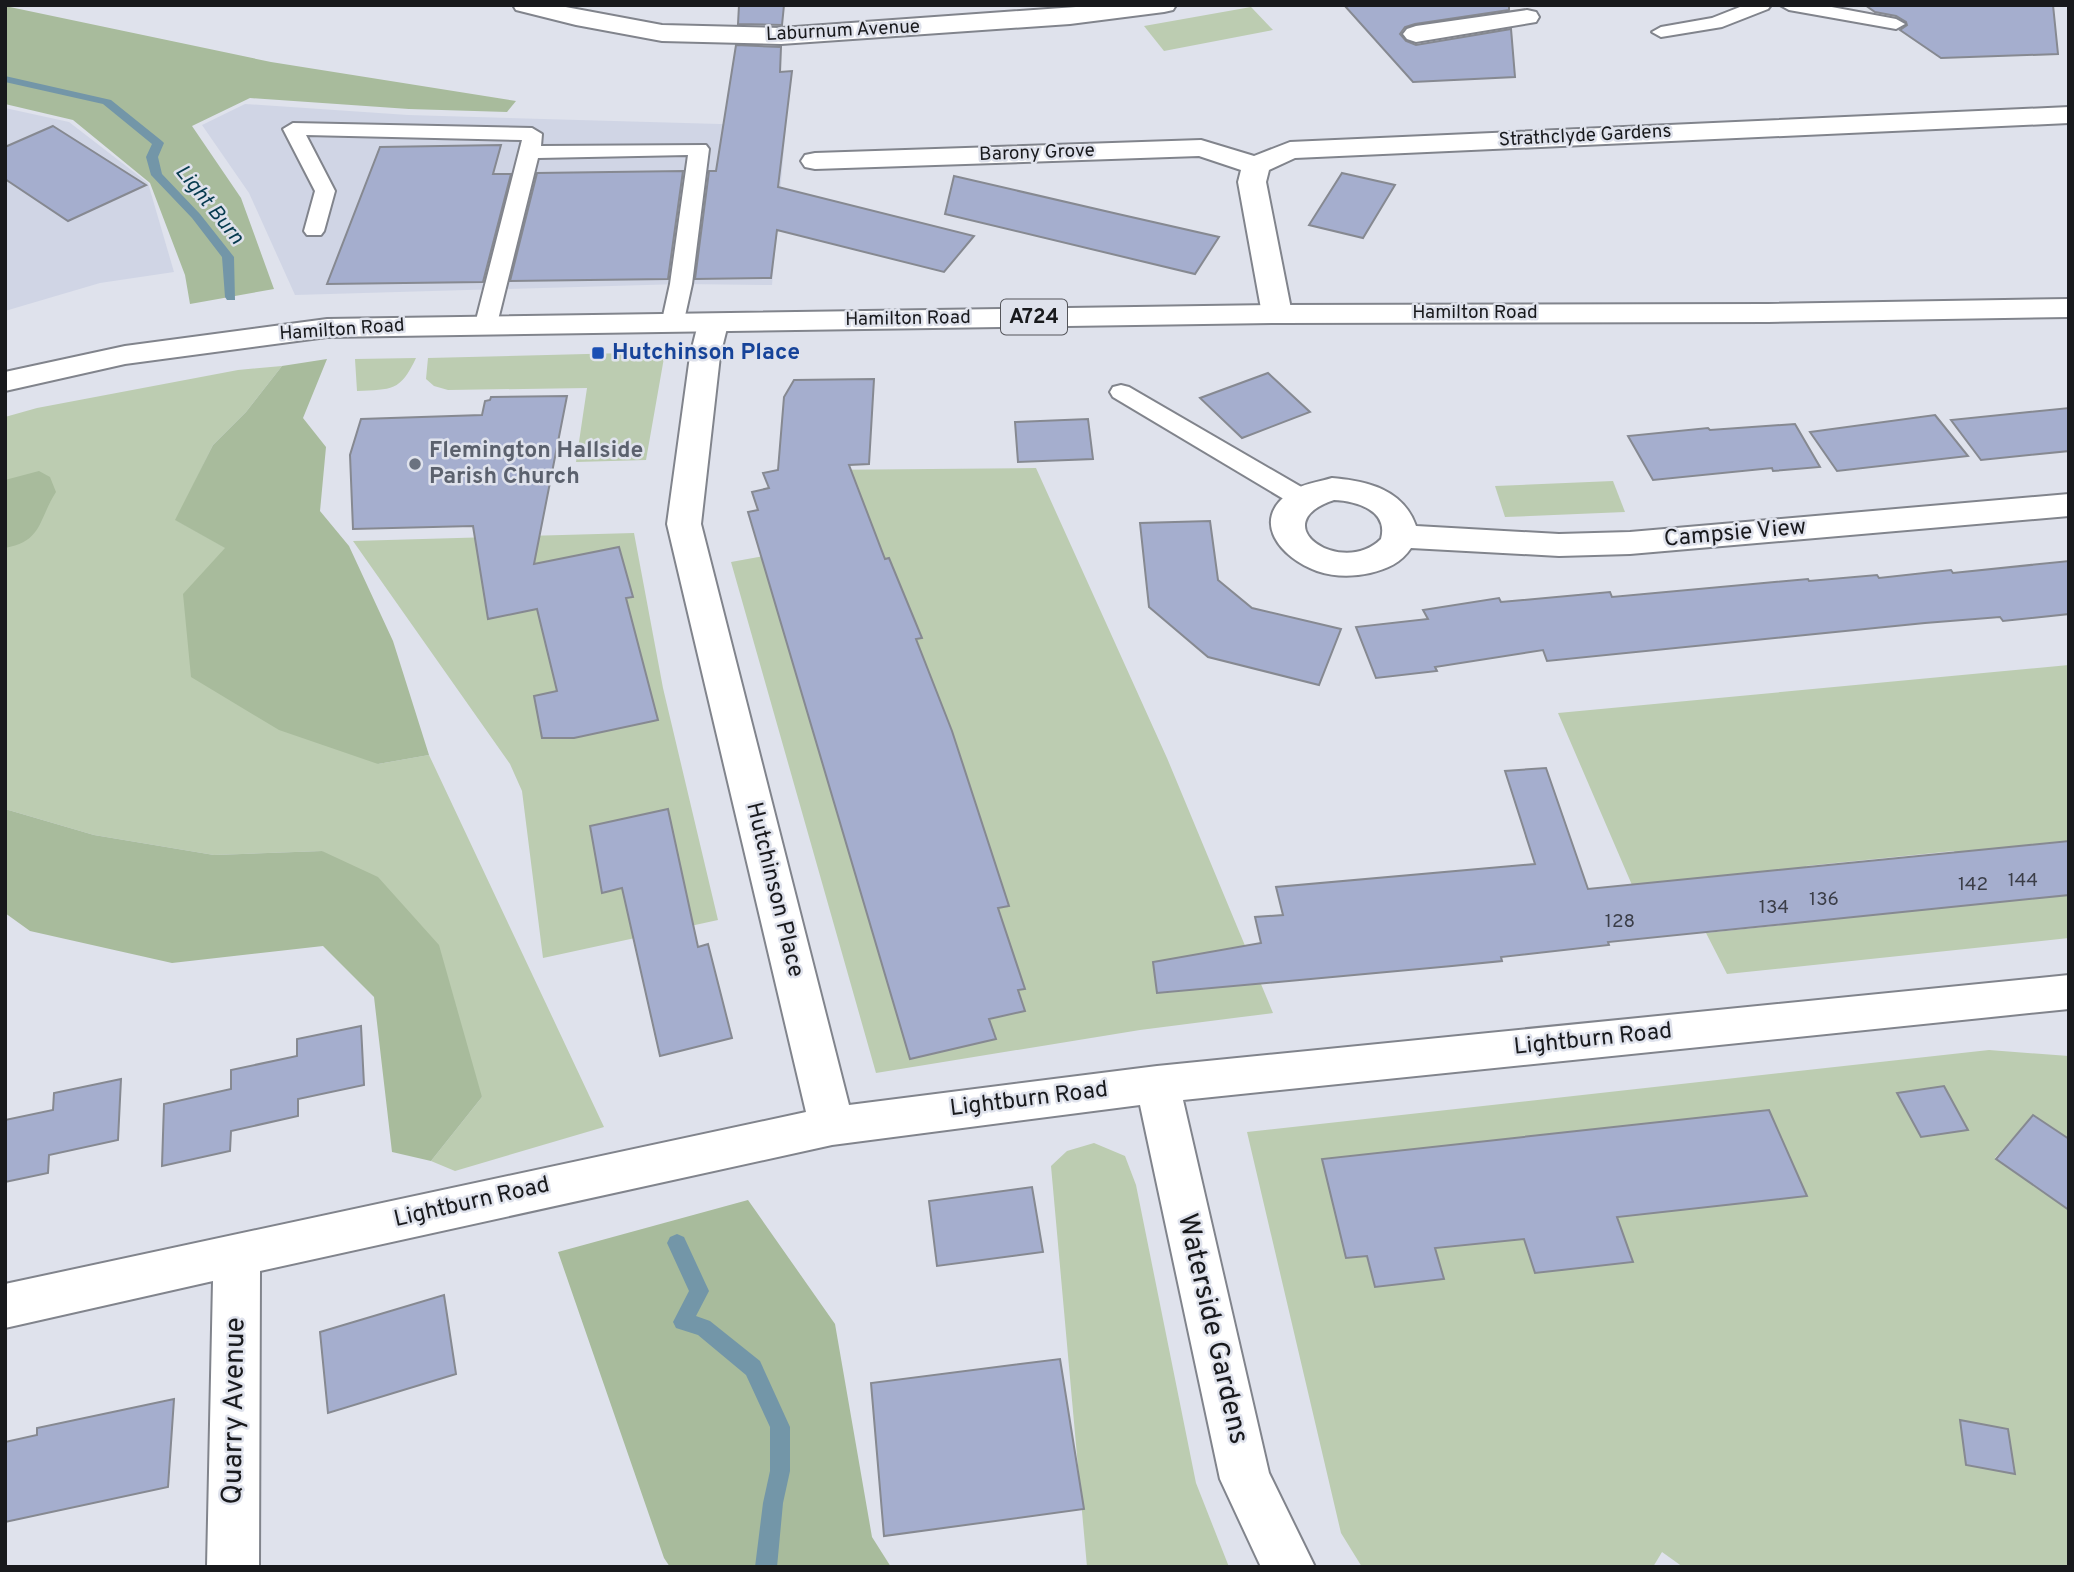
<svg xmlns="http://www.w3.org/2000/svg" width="2074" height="1572" font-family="Overpass,sans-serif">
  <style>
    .built { fill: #d0d5e5 }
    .green { fill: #bcccb1; fill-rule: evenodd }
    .forest { fill: #a8bb9c }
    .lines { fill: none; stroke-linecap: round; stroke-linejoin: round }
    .stream { fill: #7396a8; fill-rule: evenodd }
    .building { fill: #a5aece; stroke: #868991; stroke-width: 2 }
    .service-casing { stroke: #81848c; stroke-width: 4 }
    .minor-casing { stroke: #81848c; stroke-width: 4 }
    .primary-casing { stroke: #81848c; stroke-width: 4 }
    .service { fill: #fff; fill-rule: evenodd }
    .minor { fill: #fff; fill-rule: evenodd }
    .primary { fill: #fff; fill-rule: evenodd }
    .transit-dot { fill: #1a4fb4; stroke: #dfe2ec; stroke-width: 2.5 }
    .worship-dot { fill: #6b7280; stroke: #dfe2ec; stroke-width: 2.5 }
    .labels { text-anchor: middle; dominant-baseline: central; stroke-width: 5; stroke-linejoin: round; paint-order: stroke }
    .far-street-label { font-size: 19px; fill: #18191c; stroke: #dfe2ec }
    .number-label { font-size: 19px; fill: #3b3e48 }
    .far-water-label { font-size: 21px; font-style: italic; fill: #063a4e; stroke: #dfe2ec }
    .shield { fill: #dfe2ec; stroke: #54555a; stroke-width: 2 }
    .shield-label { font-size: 21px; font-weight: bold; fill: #18191c }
    .transit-label { font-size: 23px; font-weight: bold; fill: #164399; stroke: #dfe2ec; text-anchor: start }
    .worship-label { font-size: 23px; font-weight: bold; fill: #5b616d; stroke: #dfe2ec; text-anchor: start }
    .street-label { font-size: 23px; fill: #18191c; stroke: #dfe2ec }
    .near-street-label { font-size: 28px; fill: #18191c; stroke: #dfe2ec }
  </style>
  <rect width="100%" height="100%" fill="#dfe2ec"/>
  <g class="built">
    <polygon points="245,104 408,115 786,126 772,285 681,284 295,295 249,193 202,125"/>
    <polygon points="5,108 69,122 148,183 174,272 100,283 5,311"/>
  </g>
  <g class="green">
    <polygon points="1251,7 1273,30 1164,51 1144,26"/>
    <polygon points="665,352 646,460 576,462 587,388 448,390 434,386 426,379 428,358"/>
    <path d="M416,358C400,392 392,389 357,391L355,359Z"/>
    <polygon points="282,366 246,412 213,445 176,520 226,548 378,764 429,755 604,1127 455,1171 431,1161 482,1097 322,851 214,855 94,835 5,809 5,417 37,408 238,370"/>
    <polygon points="1036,468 1167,758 1273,1013 1140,1030 876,1073 731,562 876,536 857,486 835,490 815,470"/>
    <polygon points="1613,481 1625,512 1505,517 1495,486"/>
    <polygon points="634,533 663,688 718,920 543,958 522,791 510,764 353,541"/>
    <path d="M2069,665V841L2003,848L2033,898L2069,895V938L1727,974L1706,933L1782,925L1758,873L1632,885L1558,713ZM1954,851L1983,903L1832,918L1806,866Z"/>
    <polygon points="1989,1050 2069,1056 2069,1139 2033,1115 1995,1158 2069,1210 2069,1567 1683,1567 1662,1552 1653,1567 1362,1567 1341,1533 1247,1132"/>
    <polygon points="1094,1143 1125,1156 1136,1185 1196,1483 1229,1567 1087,1567 1051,1166 1067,1151"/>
  </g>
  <g class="forest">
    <polygon points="5,6 271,62 516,101 507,112 409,109 250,98 192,126 241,198 274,289 190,304 185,275 150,183 73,120 5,104"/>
    <polygon points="327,359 303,418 326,447 320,511 349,546 393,641 429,755 378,764 279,730 191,677 183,594 225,548 175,520 213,445 246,412 282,366"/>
    <path d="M39,471L50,477L56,492C38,520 43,541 5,548V480Z"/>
    <polygon points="5,809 94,835 214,855 322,851 378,877 439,945 482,1097 431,1161 392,1152 374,997 323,946 172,963 30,931 5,913"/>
    <polygon points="748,1200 835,1324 872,1537 891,1567 670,1567 664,1558 558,1252"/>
  </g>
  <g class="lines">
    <g class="stream">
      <polygon points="5,76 111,100 162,141 164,143 158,157 162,174 200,214 234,257 235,300 227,300 225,297 222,257 192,218 151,175 146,157 152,144 103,104 5,82"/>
      <polygon points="677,1234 684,1237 709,1291 696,1316 710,1321 760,1361 790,1427 790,1471 783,1503 777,1567 755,1567 763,1503 770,1471 770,1427 746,1375 698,1335 676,1328 673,1322 689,1291 667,1243 670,1237"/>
    </g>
  </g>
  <g class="building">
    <polygon points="739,5 784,5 782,25 738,24"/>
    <polygon points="1344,5 1509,5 1509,10 1415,24 1405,27 1400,34 1406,41 1416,45 1511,29 1515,77 1413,82"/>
    <polygon points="1865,5 2053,5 2058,54 1941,58 1900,30 1907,25 1906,22 1896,16 1875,12"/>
    <polygon points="736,45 781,47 780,72 792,71 778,187 974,236 944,272 777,230 771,278 695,279 709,171 716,171"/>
    <polygon points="53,126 146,185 68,221 5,179 5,147"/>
    <polygon points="501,145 493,174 511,174 483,282 327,284 380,147"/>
    <polygon points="683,171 668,279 510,281 537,173"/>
    <polygon points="1342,173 1395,185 1363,238 1309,225"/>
    <polygon points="954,176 1118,214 1219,237 1195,274 945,214"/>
    <polygon points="1268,373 1310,412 1242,438 1200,398"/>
    <polygon points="874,379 869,464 849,465 885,559 889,558 922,638 916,639 952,731 1009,906 998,908 1025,989 1018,990 1025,1011 989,1019 996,1039 910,1059 748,512 758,510 752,492 769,488 763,473 778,470 784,397 794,380"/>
    <polygon points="567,396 534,564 619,547 633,597 626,598 658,720 574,738 542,738 534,696 557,691 537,609 488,619 473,526 353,529 350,455 361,419 482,415 485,401 490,400 491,397"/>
    <polygon points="2069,408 2069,451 1981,460 1951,420"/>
    <polygon points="1935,415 1968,456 1837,471 1810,432"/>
    <polygon points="1088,419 1093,459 1018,462 1015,422"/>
    <polygon points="1795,424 1820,467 1773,471 1772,468 1653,480 1628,436 1708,428 1710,430"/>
    <polygon points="1210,521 1218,580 1252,608 1341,629 1319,685 1208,657 1149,607 1140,523"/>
    <polygon points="2069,561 2069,614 2003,621 2000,617 1925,623 1547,661 1543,650 1435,667 1437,671 1376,678 1356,627 1428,619 1423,610 1499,598 1501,602 1610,592 1612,597 1808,579 1809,581 1877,575 1879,578 1951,570 1953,573"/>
    <polygon points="1546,768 1588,889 2069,841 2069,895 1608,942 1609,945 1501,957 1502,961 1452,966 1157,993 1153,962 1261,943 1255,917 1283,915 1276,887 1535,864 1505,771"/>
    <polygon points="668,809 698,947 708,944 732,1038 660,1056 622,888 602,893 590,826"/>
    <polygon points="361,1026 364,1085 298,1099 298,1116 231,1131 230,1151 162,1166 164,1104 231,1089 231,1070 297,1056 297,1039"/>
    <polygon points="121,1079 118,1140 49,1155 48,1173 5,1182 5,1120 53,1110 54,1093"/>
    <polygon points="1944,1086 1968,1130 1921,1137 1897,1093"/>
    <polygon points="1769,1110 1807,1196 1617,1217 1633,1262 1535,1273 1524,1239 1435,1248 1444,1279 1375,1287 1367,1256 1346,1258 1322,1159"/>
    <polygon points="2033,1115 2069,1139 2069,1210 1996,1159"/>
    <polygon points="1032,1187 1043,1252 937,1266 929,1201"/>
    <polygon points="444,1295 456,1374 328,1413 320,1332"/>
    <polygon points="1060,1359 1084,1509 884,1536 871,1383"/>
    <polygon points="174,1399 168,1487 5,1522 5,1442 37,1435 37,1428"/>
    <polygon points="1960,1420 2008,1429 2015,1474 1966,1465"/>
  </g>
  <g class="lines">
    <g class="service-casing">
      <g id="service">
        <polygon points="1745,5 1771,5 1768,9 1722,27 1661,37 1652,32 1661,27 1712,18"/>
        <polygon points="1780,5 1821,5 1896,19 1905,24 1896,29 1789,10"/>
        <polygon points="293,123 532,128 542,134 541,146 706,145 709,149 692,284 683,325 680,330 664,330 661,325 670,284 688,155 538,158 497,324 494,329 478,329 475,324 522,140 306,135 335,191 324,231 321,235 307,235 304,231 315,191 283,129"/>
        <polygon points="1121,385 1129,387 1310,492 1313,498 1310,504 1301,506 1292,504 1113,397 1110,392 1113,387"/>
      </g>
    </g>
    <g class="minor-casing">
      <g id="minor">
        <polygon points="513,5 555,5 662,25 781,28 1104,5 1176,5 1173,10 1164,12 1070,24 781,44 662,41 576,25 516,10"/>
        <polygon points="1527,10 1536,12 1539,17 1536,22 1416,42 1407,39 1403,34 1407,29 1416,26"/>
        <polygon points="2069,107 2069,123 1295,158 1269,170 1266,182 1292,314 1288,320 1277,323 1266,320 1262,314 1238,182 1241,170 1199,156 815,169 805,167 801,161 805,155 815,153 1201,140 1254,156 1290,142"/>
        <polygon points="713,315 724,318 728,324 720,356 701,524 849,1105 1157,1066 2069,975 2069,1009 1183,1100 1269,1473 1315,1567 1261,1567 1220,1479 1140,1105 832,1145 260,1271 259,1567 207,1567 213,1281 5,1328 5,1284 806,1112 667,524 690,356 698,324 702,318"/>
        <path d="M1332,478C1367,481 1403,489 1416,526L1559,534L1630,532L2069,494V516L1630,554L1559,556L1411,548C1401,563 1387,569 1370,573C1352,577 1335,577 1317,571C1282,559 1248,520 1291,492C1301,484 1319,482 1332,478ZM1334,500C1356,501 1389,510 1381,539C1342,578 1262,524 1334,500Z"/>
      </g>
    </g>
    <g class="primary-casing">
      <polygon id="primary" points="2069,299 2069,317 1768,322 1277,323 327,337 125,364 5,391 5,372 125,346 327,319 1277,305 1768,304"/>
    </g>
    <use href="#service" class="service"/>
    <use href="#minor" class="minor"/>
    <use href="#primary" class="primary"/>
  </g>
  <rect class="transit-dot" x="591" y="346" width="14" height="14" rx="3.5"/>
  <circle class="worship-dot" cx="415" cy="464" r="7"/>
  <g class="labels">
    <g class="far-street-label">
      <text transform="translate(843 31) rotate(-3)">Laburnum Avenue</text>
      <text transform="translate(1585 136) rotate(-3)">Strathclyde Gardens</text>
      <text transform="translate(1037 153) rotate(-2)">Barony Grove</text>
      <text x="1475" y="313">Hamilton Road</text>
      <text transform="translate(908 319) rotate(-1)">Hamilton Road</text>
      <text transform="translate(342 330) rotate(-4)">Hamilton Road</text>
    </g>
    <g class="number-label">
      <text x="2023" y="881">144</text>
      <text x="1973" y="885">142</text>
      <text x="1824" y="900">136</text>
      <text x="1774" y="908">134</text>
      <text x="1620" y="922">128</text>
    </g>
    <g class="far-water-label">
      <text transform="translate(209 205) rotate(51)">Light Burn</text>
    </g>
    <rect class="shield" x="1001" y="299.5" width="66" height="35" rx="5"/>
    <g class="shield-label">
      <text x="1034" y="317">A724</text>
    </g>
    <g class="transit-label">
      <text x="612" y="353">Hutchinson Place</text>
    </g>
    <g class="worship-label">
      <text x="429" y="451">Flemington Hallside<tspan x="429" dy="26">Parish Church</tspan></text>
    </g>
    <g class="street-label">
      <text transform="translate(1735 534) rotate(-5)">Campsie View</text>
      <text transform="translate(774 890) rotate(76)">Hutchinson Place</text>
      <text transform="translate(1593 1040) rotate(-6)">Lightburn Road</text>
      <text transform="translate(1029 1100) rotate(-7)">Lightburn Road</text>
      <text transform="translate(472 1203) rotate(-13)">Lightburn Road</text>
    </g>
    <g class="near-street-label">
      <text transform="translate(1212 1329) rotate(77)">Waterside Gardens</text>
      <text transform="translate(235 1411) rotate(-89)">Quarry Avenue</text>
    </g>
  </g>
  <rect width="2074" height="1572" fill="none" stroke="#18191c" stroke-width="14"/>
</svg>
